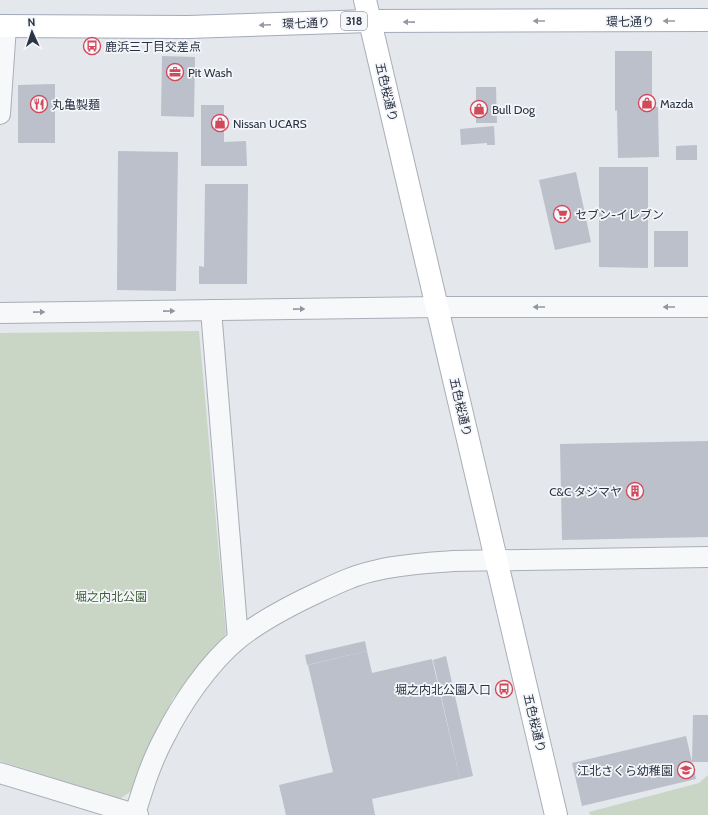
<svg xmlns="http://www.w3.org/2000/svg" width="708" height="815" font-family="Cabin,'Noto Sans JP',sans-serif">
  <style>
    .green { fill: #c9d6c5 }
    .building { fill: #bbc0ca }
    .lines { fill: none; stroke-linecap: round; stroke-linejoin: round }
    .street-casing { stroke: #a9aeb7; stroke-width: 22 }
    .secondary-casing { stroke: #a9aeb7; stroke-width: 24 }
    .primary-casing { stroke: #a3abb8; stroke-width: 24 }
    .street { stroke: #f7f8fa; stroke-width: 20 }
    .secondary { stroke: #fff; stroke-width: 22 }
    .primary { stroke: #fff; stroke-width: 22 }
    .oneway { fill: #959aa2 }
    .oneway2 { fill: #9196a0 }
    .labels { text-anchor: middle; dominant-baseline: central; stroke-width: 3.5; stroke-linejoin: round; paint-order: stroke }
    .shield { fill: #f4f6f9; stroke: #676e7b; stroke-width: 1 }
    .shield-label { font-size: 11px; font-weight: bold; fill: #2b3445 }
    .street-label { font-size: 12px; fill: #2b3445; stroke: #f4f6f9 }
    .poi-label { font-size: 12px; fill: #2b3445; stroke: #f4f6f9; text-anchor: start }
    .park-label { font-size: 12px; fill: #3f6138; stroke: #f4f6f9 }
  </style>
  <rect width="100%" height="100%" fill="#e4e7ec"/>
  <g class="green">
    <polygon points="199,331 226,633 221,642 173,698 143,759 134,789 120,799 0,761 0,333"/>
    <polygon points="708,775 708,815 590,815 589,812 699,783"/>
  </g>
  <g class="building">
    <polygon points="615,51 652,51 652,107 658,107 659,157 618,158 617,110 615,111"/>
    <polygon points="162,56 195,57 194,117 161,116"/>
    <polygon points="55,84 55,143 18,143 18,85"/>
    <polygon points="476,87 496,87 497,123 476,123"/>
    <polygon points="201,105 224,105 224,142 246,141 247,166 201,166"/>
    <polygon points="494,126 495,145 487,145 487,143 461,145 460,129"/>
    <polygon points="697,145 697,160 676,160 676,146"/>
    <polygon points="118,151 178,152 176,291 117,290"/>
    <polygon points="599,167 648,167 648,268 599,267"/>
    <polygon points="576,172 591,242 555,250 539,180"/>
    <polygon points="205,184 248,184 247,284 199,284 199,266 204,267"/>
    <rect x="654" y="231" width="34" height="36"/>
    <polygon points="708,441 708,537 562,540 560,444"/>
    <polygon points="365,641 367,651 307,665 305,655"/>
    <polygon points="367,651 372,673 432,659 460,779 372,799 375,815 286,815 279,785 333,772 308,665"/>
    <polygon points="446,656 473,776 460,779 433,660"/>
    <polygon points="693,715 708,715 708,762 692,762"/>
    <polygon points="686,736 696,779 582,806 572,763"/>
  </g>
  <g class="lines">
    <g class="street-casing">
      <g id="street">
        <polyline points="0,114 6,26"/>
        <polyline points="211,310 238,639"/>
        <polyline points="0,313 437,307 708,307"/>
        <polyline points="0,773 138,815"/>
        <path d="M135,814C143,788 151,762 164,738C181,704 208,664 238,639C262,620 291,605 319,592C338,583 357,574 378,570C402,564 428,563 453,561L708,557"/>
      </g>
    </g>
    <g class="secondary-casing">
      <polyline id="secondary" points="365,0 556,815"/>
    </g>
    <g class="primary-casing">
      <polyline id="primary" points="0,26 188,27 370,21 708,20"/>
    </g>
    <use href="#street" class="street"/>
    <use href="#secondary" class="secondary"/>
    <use href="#primary" class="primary"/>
  </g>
  <defs><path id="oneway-solid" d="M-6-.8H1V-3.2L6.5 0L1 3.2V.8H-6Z"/></defs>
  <g class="oneway">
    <use href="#oneway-solid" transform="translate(539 21) rotate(180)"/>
    <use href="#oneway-solid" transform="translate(669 21) rotate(180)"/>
    <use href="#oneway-solid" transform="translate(409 22) rotate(-179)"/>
    <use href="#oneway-solid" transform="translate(265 25) rotate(178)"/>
  </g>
  <g class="oneway2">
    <use href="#oneway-solid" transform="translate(539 307) rotate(-180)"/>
    <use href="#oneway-solid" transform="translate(669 307) rotate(-180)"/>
    <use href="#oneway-solid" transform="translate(299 309) rotate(-1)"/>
    <use href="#oneway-solid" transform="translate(169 311) rotate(-1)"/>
    <use href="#oneway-solid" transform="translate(39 312) rotate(-1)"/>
  </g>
  <defs>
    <g id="bus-ring" transform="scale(0.9)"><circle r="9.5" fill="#f4f6f9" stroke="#d1495b" stroke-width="1.5"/><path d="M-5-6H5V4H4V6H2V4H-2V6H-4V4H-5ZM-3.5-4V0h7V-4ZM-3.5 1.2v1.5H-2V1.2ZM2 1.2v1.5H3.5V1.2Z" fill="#d1495b"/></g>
    <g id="office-ring" transform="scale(0.9)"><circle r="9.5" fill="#f4f6f9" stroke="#d1495b" stroke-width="1.5"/><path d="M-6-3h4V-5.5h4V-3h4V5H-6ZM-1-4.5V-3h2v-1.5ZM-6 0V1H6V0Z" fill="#d1495b"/></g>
    <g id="shop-ring" transform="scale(0.9)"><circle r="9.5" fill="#f4f6f9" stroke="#d1495b" stroke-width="1.5"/><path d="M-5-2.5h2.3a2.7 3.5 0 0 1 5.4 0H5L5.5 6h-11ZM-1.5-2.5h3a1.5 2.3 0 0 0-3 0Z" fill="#d1495b"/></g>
    <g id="restaurant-ring" transform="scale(0.9)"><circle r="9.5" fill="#f4f6f9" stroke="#d1495b" stroke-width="1.5"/><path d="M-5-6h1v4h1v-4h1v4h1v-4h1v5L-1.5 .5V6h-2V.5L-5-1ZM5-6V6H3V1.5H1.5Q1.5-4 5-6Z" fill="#d1495b"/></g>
    <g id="supermarket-ring" transform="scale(0.9)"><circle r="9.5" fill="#f4f6f9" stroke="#d1495b" stroke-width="1.5"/><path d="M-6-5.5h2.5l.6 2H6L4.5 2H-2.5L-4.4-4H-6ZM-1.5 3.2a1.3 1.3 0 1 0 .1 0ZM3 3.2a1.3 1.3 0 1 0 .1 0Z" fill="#d1495b"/></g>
    <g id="building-ring" transform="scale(0.9)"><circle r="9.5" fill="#f4f6f9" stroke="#d1495b" stroke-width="1.5"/><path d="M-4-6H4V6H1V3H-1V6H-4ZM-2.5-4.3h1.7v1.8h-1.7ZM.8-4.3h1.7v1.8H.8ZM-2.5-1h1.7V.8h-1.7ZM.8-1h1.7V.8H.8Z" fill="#d1495b"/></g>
    <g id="school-ring" transform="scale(0.9)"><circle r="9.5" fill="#f4f6f9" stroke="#d1495b" stroke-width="1.5"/><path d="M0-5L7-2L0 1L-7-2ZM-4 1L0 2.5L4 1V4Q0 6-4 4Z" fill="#d1495b"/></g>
  </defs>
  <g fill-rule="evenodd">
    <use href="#bus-ring" x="92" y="46"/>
    <use href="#office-ring" x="175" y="72"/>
    <use href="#shop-ring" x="647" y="103"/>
    <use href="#restaurant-ring" x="39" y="104"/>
    <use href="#shop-ring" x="479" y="109"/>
    <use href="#shop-ring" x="220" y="123"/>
    <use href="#supermarket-ring" x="562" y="214"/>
    <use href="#building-ring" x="635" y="491"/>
    <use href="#bus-ring" x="504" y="689"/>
    <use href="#school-ring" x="686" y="770"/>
  </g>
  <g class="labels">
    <rect class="shield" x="341" y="12" width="26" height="18" rx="3"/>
    <g class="shield-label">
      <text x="354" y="21">318</text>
    </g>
    <g class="street-label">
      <text x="630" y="21">環七通り</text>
      <text transform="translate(306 23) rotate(-2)">環七通り</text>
      <text transform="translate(387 92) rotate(77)">五色桜通り</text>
      <text transform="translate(461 407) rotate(77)">五色桜通り</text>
      <text transform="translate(535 723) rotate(77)">五色桜通り</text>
    </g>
    <g class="poi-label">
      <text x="105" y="46">鹿浜三丁目交差点</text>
      <text x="188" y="72">Pit Wash</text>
      <text x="660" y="103">Mazda</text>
      <text x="52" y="104">丸亀製麺</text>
      <text x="492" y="109">Bull Dog</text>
      <text x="233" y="123">Nissan UCARS</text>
      <text x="575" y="214">セブン-イレブン</text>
      <text x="622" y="491" text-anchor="end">C&amp;C タジマヤ</text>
      <text x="491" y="689" text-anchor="end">堀之内北公園入口</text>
      <text x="673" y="770" text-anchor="end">江北さくら幼稚園</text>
    </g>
    <g class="park-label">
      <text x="111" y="596">堀之内北公園</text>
    </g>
  </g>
  <g transform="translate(32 32) rotate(357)" stroke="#f4f6f9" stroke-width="3" paint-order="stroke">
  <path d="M0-3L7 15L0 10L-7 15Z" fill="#2b3445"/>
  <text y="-6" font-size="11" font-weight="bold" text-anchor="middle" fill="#2b3445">N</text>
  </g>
</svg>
